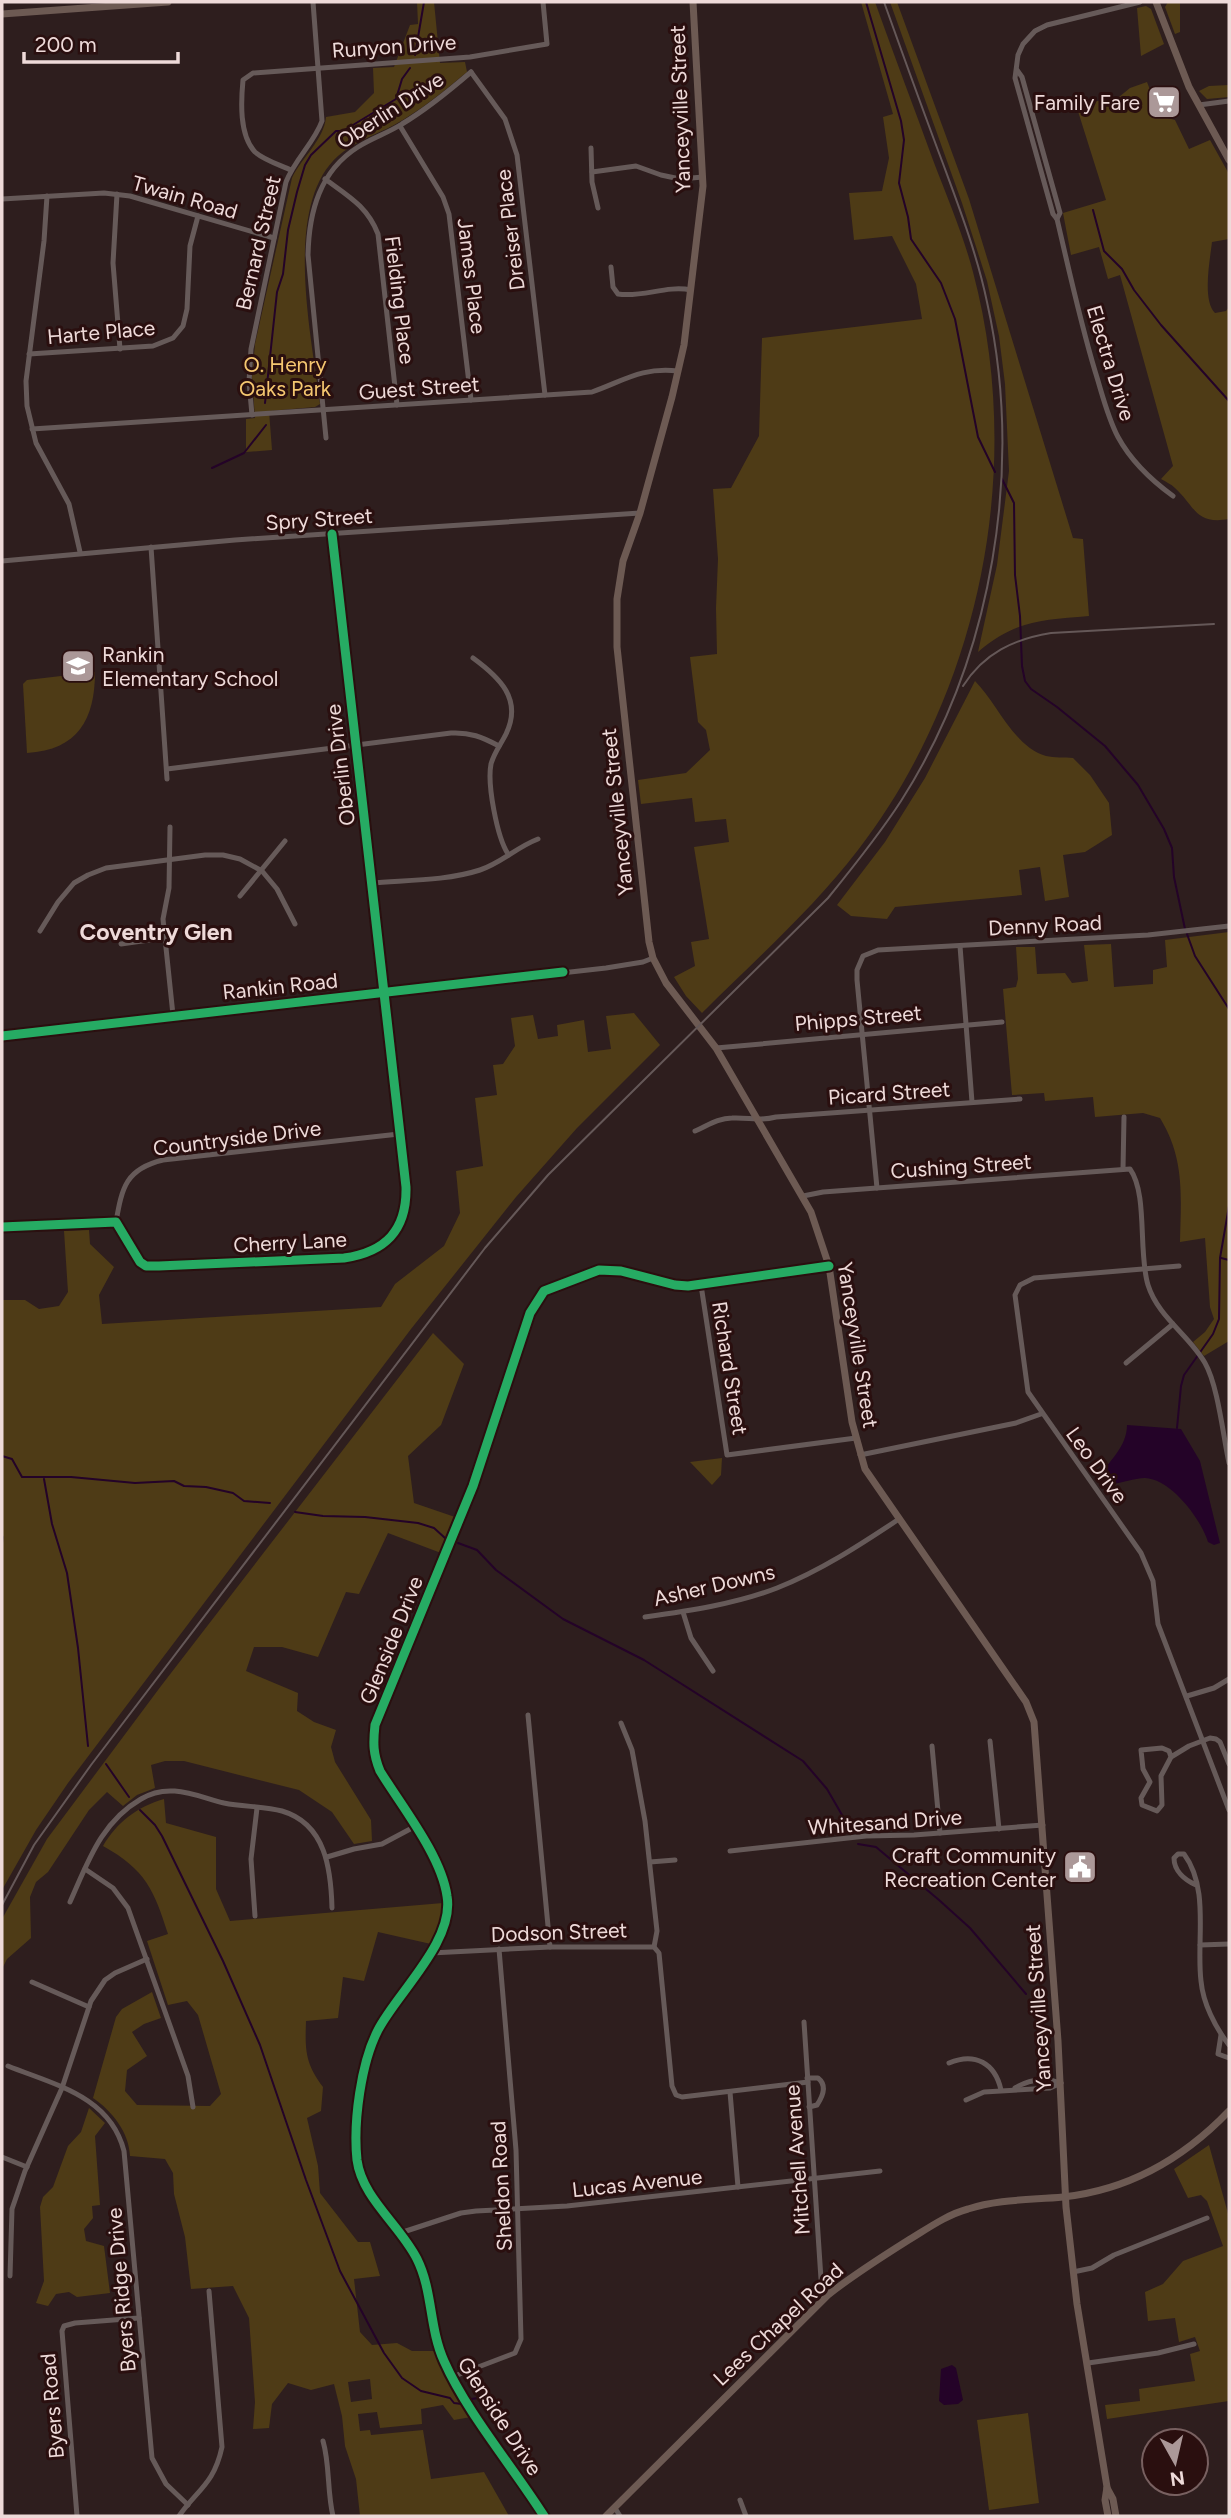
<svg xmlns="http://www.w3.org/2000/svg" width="1231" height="2518" font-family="Figtree,sans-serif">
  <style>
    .green { fill: #4e3b16; fill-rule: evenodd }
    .water { fill: #240328 }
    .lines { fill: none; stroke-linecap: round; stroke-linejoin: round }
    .stream { stroke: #240328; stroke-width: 2 }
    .minor { stroke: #665a59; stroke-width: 5 }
    .major { stroke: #6d5a53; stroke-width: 7 }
    .rail { stroke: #655858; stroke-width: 2 }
    .cycleway-casing { stroke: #2a0f0f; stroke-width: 13 }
    .cycleway { stroke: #26ab63; stroke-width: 9 }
    .labels { text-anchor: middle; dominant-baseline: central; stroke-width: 6; stroke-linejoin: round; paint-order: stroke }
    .street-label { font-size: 21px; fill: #eedad9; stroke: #2a0f0f }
    .poi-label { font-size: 21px; fill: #eedad9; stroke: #2a0f0f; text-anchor: end }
    .park-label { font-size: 21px; fill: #f5c770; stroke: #2a0f0f }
    .neighbourhood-label { font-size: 23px; font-weight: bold; fill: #eedad9; stroke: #2a0f0f }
  </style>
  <rect width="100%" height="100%" fill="#2e1e1e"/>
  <g class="green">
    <path d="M417,2H434L440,63L465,62L467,72C444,91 421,110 394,125C375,135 354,142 338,156C282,206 312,337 320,404L315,407L269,411L272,450L246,452V419L255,418L252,377L255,344L292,178C302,157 324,140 326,117L355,112L374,93L373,68L394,67L410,25L418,24Z"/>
    <path d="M861,2H875C894,55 914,108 933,160C947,197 963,234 973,272C1025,467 981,690 858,850C813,909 755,960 702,1013L686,996L674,977L695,966L691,942L709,939L694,847L729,842L726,819L695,822L692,798L641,804L638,780L686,773L710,750L706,730L698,722L690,657L717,654L716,608L718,559L713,489L731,488L759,436L762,338L922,319L916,284L892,236L854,240L849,193L882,191L889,158L883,117L893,114Z"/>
    <path d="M890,2H897L969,199L1073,538L1083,539L1089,616C1041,620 1016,620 978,652L997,565L1009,471L1005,384L999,336L987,281L962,203Z"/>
    <polygon points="1168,2 1180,2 1180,32 1175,34 1165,7"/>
    <polygon points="1146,6 1151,9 1164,44 1141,56 1137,8"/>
    <path d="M1147,82L1160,116L1175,120L1189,149L1210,140L1229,174V239L1212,242C1210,260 1202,300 1215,313L1226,311L1229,307V519C1195,525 1195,506 1175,488C1171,484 1166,482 1161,479L1173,466L1120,275L1108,279L1099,247L1071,255L1063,213L1106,200L1076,105L1119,97L1130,88Z"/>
    <polygon points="1229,85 1229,97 1207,99 1199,91 1209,86"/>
    <path d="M95,672C95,719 78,750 27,753L23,684L27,680Z"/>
    <path d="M975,681C997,703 1014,747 1046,756C1054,758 1065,757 1073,758L1090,775L1109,803L1112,835L1085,852L1063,855L1069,897L1045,901L1040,867L1019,870L1022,895L895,907L887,919L851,916L837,905L885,842L925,778Z"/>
    <path d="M1229,932V1341L1204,1356L1193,1342L1205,1332L1214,1319L1210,1307L1205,1238L1180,1242C1181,1195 1185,1159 1160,1118L1143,1113L1095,1117L1093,1097L1045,1101L1044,1093L1012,1095L1003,989L1016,987L1018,979L1016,947H1035L1037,974L1065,973L1072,983L1088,981L1084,945L1111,944L1114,987L1153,984V970L1167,967L1165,940Z"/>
    <polygon points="634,1013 660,1045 577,1128 516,1197 411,1329 68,1783 36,1830 2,1890 2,1549 4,1537 2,1534 2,1300 25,1300 39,1309 59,1306 68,1292 64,1231 89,1230 90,1244 114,1267 99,1295 102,1324 381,1307 395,1284 444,1246 460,1213 456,1171 483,1166 475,1098 497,1095 493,1065 503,1064 515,1046 511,1018 533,1015 538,1039 558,1036 557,1025 584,1020 588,1052 611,1049 606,1016"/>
    <polygon points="433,1333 464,1364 441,1425 408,1456 414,1503 455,1517 441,1553 388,1533 359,1594 346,1592 318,1657 282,1647 254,1647 246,1671 298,1693 297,1711 314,1722 336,1730 331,1747 335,1762 371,1820 372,1841 354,1844 332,1812 299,1790 184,1761 165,1761 151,1765 155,1788 137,1795 123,1806 107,1792 89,1810 48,1872 36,1882 30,1897 31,1938 7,1959 2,1969 2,1919 47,1839 161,1686"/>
    <polygon points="722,1458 721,1475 712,1485 690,1462"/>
    <path d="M164,1799L166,1823L216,1837V1889L230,1921L443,1903L440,1924L431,1944L378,1932L364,1981L343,1977L338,2018L306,2021C305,2050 305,2063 323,2087L321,2111L307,2118L318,2166L320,2193L358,2242H370L380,2276L354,2279L360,2332L372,2345L397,2343L412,2351H435L450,2385L471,2417L454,2420L443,2405L421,2409L422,2424L380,2428L377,2412L358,2414L360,2431L370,2430L371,2435L423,2430L431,2479L484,2472L509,2516H360L356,2479L345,2446L342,2416L334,2384L311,2390L288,2383L272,2404L269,2428L253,2429L255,2402L249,2318L233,2286L191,2289L185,2237L174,2194L173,2173L165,2159L130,2156C129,2132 112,2111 93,2098L116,2017L122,2009L152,1992L161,2018L144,2024L132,2032L147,2056L127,2070L125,2091L137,2105L210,2106L221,2094L198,2015L187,2001L168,2005L147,1941L168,1934C154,1890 146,1870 103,1846C117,1822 137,1807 164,1799ZM370,2379L372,2399L351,2402L348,2382Z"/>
    <polygon points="89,2108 105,2123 95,2136 100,2205 92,2206 93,2218 84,2229 86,2241 104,2246 110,2293 77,2297 69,2292 56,2294 48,2306 36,2303 44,2281 40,2207 43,2197 53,2187 68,2146 81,2132"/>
    <polygon points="1209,2145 1229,2217 1229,2401 1107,2419 1105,2405 1140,2401 1139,2389 1195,2381 1190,2354 1200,2351 1195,2337 1179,2342 1175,2318 1148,2321 1145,2292 1163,2284 1183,2261 1223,2246 1207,2201 1201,2195 1188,2198 1174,2169"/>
    <polygon points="1028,2413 1039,2503 989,2510 977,2420"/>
  </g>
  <g class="water">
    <path d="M1127,1425L1181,1429L1200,1461L1220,1543L1214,1545L1208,1542C1201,1519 1171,1479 1145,1478C1129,1478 1111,1490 1097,1479C1109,1461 1127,1447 1127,1425Z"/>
    <polygon points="952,2365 956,2368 963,2400 958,2404 944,2405 939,2401 941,2369"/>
  </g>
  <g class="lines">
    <g class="stream">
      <polyline points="866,2 901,121 904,140 899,183 908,217 911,239 941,283 955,319 978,437 995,472"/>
      <polyline points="415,55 424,2"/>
      <polyline points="1093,210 1104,251 1122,269 1134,290 1161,325 1229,401"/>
      <polyline points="265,403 277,292 283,274 288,230 297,192 305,165 311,155 336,131 343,131 396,99 402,79 410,68"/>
      <polyline points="212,468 244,453 266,425"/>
      <polyline points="1002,479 1014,503 1015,575 1020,616 1022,666 1025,681 1031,689 1057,707 1105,746 1138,785 1164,829 1172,848 1174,877 1185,929"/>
      <polyline points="1187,934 1195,956 1229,1009"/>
      <polyline points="1221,1258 1229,1260"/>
      <polyline points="1177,1428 1181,1386 1184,1375 1213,1334 1219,1319 1220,1258 1229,1206"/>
      <polyline points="2,1456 12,1459 22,1477 71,1477 135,1483 174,1481 184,1486 206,1487 233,1493 244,1501 270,1503"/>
      <polyline points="44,1479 52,1524 67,1573 78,1648 88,1746"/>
      <polyline points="295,1512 323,1516 365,1517 418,1523 434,1528 445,1538"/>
      <polyline points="458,1543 477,1550 496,1570 563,1619 644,1660 803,1761 827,1789 849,1827"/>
      <polyline points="106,1764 129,1797"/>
      <polyline points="140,1810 155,1825 162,1836 223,1961 260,2045 306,2180 340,2271 384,2353 402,2378 421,2391 450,2398 454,2403 462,2404"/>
      <polyline points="858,1844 876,1847 939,1900 970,1928 1026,1994"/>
      <polyline points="1033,2002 1047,2018"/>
      <polyline points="471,2399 479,2398 498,2408"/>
    </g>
    <g class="minor">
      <path d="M1140,2L1047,25L1035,31L1023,44L1018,55L1015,78L1053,214L1057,219C1069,270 1080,321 1095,371C1102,393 1107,416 1118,437C1131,461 1151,480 1173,496"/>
      <polyline points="1017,70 1022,77 1060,213 1057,219"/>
      <polyline points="471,72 505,119 517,155 545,395"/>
      <polyline points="1199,105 1229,101"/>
      <polyline points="400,126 443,197 449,214 471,400"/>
      <polyline points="591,148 592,182 598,208"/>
      <path d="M291,170C280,165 264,160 255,152C239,135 241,101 243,80L253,73L470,57L547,44L543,2"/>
      <polyline points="592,172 636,166 661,175 680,179 703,177"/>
      <path d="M325,179C348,196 367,206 378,234L397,405"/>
      <polyline points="117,194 113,263 120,349"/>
      <polyline points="47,196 44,241 26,381 27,406 36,443 69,504 80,552"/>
      <polyline points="2,199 104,193 130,196 274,238"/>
      <path d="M611,267L613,287L618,294C642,298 666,285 691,290"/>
      <polyline points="29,354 153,346 173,338 183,326 187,309 190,246 198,216"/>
      <path d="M252,415L249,382L251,349L286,182C295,159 314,143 322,121L313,2"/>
      <path d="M32,429L592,392C625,380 642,367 678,371"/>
      <path d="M326,438L308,255C309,211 320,171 358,147C372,138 388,133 402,124C427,109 449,91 471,72"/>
      <polyline points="151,547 167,779"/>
      <polyline points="2,561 235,540 640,513"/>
      <path d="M473,658C499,677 523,699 506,734C501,744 494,753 491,764C487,784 497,837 508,854"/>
      <path d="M167,769L451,733C470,732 482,737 499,746"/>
      <polyline points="170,827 169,888 163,919 173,1015"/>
      <path d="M371,883C406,880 446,881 480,870C501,863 517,847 538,839"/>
      <polyline points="240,896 285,841"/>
      <polyline points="40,931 58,902 74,883 88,875 106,868 205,855 223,855 240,859 262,871 277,889 295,924"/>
      <polyline points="121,944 163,938"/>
      <polyline points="960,946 972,1102"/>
      <polyline points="2,1036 606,968 643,962 653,958"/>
      <polyline points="716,1048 1002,1022"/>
      <path d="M695,1131C707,1126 718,1118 732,1118C750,1117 756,1122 776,1117L1020,1099"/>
      <polyline points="1123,1169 1124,1117"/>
      <polyline points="877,1188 857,980 857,970 863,956 878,950 1148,935 1229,926"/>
      <path d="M803,1196L823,1192L1130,1169C1148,1194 1138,1253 1148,1285C1158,1317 1189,1335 1205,1363C1218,1386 1223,1435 1229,1463"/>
      <path d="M116,1222C122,1187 126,1169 163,1160L399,1134"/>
      <path d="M2,1227L116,1222L140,1262L146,1266H159L344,1258C386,1252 407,1230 406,1187L332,534"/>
      <polyline points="1179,1266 1034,1278 1020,1285 1015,1295 1028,1392 1141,1553 1153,1581 1158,1624 1229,1810"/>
      <polyline points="701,1285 727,1455 856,1438"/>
      <polyline points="1126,1363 1173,1324"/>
      <polyline points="860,1455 1016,1423 1041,1414"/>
      <polyline points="683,1612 691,1638 713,1671"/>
      <path d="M645,1617C688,1611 736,1604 777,1588C820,1571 860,1545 899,1519"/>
      <polyline points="1187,1696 1214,1688 1229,1679"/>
      <polyline points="528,1715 550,1947"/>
      <polyline points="621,1723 632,1750 645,1821 657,1931 654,1947"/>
      <polyline points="990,1741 999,1829"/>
      <polyline points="932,1746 940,1833"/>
      <polyline points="1171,1757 1169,1751 1162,1748 1141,1750 1143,1769 1150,1782 1141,1798 1142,1805 1157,1811 1162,1805 1161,1776 1171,1757 1189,1746 1210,1738 1216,1739 1220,1742 1229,1764"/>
      <polyline points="730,1851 866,1836 914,1835 1043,1825"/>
      <polyline points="327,1857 354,1849 382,1844 414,1827"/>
      <polyline points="650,1862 675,1860"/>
      <polyline points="85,1869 113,1888 128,1908 188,2076 193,2107"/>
      <path d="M1196,1885C1185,1880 1174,1871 1174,1858L1178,1854H1184C1210,1889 1196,1941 1201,1981C1203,2003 1215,2027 1229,2045"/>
      <path d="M70,1902C88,1862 101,1822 141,1799C169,1782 196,1796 224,1803C243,1807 264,1806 282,1811C326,1824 331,1870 332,1908"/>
      <polyline points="255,1916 251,1859 257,1808"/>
      <polyline points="1200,1945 1229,1944"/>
      <polyline points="431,1953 550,1947 654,1947 659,1953 672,2086 676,2095 682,2097 808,2082"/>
      <polyline points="32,1982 89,2007"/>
      <polyline points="804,2022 821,2279 828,2295"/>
      <polyline points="1221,2035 1218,2054 1229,2058"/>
      <path d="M949,2063C975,2052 995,2063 1001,2090"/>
      <path d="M8,2066C55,2085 110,2096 124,2151L152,2458L166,2484L188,2505"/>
      <path d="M807,2078H818C827,2085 823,2096 817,2105L809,2107"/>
      <path d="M1015,2088C1030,2079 1044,2077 1061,2083"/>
      <polyline points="730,2092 738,2187"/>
      <polyline points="966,2100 984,2092 1050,2088 1061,2083"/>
      <polyline points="2,2157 27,2167"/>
      <polyline points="400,2233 461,2213 476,2211 567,2206 880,2171"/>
      <polyline points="1073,2272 1092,2268 1114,2255 1207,2218"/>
      <polyline points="10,2276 12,2209 25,2171 62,2088 91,2001 105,1980 115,1973 147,1959"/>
      <polyline points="1088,2363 1158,2353 1194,2344"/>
      <polyline points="452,2377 515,2353 521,2339 516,2150 499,1949"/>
      <path d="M323,2441C330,2465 327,2491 333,2516"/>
      <polyline points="740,2500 746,2516"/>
      <polyline points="615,2508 620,2516"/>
      <polyline points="77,2516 62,2331 64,2326 75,2323 139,2318"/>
      <path d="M179,2516C198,2489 214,2484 222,2447L209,2291"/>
      <path d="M544,2516C513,2467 467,2413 444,2361C429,2328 433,2291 417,2259C400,2225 362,2198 357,2160C353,2122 361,2063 378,2030C397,1993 455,1941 447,1896C441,1855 402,1807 380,1771C373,1754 373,1743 375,1725L473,1486L530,1313L544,1291L599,1270L621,1271L675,1285L688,1286L829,1266"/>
    </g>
    <g class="major">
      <polyline points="693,2 703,186 684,345 672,397 640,513 623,561 617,599 617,647 649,942 653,958 666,983 716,1048 811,1212 829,1266 852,1422 865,1469 1026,1702 1034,1722 1058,2041 1066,2207 1077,2304 1107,2487 1105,2500 1108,2516"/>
      <polyline points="1156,2 1189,87 1229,160"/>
      <polyline points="2,14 168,2"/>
      <polyline points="1107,2488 1113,2499 1116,2516"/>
      <path d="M606,2516L828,2295C853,2275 880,2258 907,2241C927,2229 946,2215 968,2209C998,2199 1032,2200 1063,2197C1129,2190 1184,2158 1229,2111"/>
    </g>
    <g class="rail">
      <path d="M963,686C984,653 1014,639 1051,633L1214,624"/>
      <path d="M2,1905L34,1845L91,1765L485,1248L548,1175L828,898C854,866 879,835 901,801C993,657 1024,468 987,302C977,254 959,207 942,161C922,108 903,55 884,2"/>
    </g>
    <g class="cycleway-casing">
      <g id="cycleway">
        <polyline points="2,1036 563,972"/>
        <path d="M2,1227L116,1222L140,1262L146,1266H159L344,1258C386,1252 407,1230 406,1187L332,534"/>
        <path d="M544,2516C513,2467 467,2413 444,2361C429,2328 433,2291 417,2259C400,2225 362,2198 357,2160C353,2122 361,2063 378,2030C397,1993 455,1941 447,1896C441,1855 402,1807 380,1771C373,1754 373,1743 375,1725L473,1486L530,1313L544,1291L599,1270L621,1271L675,1285L688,1286L829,1266"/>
      </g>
    </g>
    <use href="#cycleway" class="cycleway"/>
  </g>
  <defs>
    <g id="supermarket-square" transform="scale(1.75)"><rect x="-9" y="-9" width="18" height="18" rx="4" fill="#ab9898" stroke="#2a0f0f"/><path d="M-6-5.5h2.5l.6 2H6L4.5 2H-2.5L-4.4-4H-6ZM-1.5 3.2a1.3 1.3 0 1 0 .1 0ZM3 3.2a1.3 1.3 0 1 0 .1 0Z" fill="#fff"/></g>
    <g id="school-square" transform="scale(1.75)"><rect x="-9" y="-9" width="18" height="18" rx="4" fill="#ab9898" stroke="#2a0f0f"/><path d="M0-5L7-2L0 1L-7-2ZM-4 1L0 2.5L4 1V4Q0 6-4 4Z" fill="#fff"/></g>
    <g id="civic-square" transform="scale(1.75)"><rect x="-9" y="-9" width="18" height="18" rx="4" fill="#ab9898" stroke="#2a0f0f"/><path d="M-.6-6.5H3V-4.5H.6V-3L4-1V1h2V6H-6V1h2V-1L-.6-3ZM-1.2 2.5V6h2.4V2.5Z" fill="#fff"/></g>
  </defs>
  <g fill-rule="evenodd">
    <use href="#supermarket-square" x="1164" y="102"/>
    <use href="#school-square" x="78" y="666"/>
    <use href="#civic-square" x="1080" y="1867"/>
  </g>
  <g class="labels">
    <g class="street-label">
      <text transform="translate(394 46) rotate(-4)">Runyon Drive</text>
      <text transform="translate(680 109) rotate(-92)">Yanceyville Street</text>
      <text transform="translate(390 110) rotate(-33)">Oberlin Drive</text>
      <text transform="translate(185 197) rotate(16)">Twain Road</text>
      <text transform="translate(510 230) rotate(-97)">Dreiser Place</text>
      <text transform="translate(258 243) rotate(-77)">Bernard Street</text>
      <text transform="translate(472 276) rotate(83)">James Place</text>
      <text transform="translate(400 300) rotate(83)">Fielding Place</text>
      <text transform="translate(101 332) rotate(-5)">Harte Place</text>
      <text transform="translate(1111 363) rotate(73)">Electra Drive</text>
      <text transform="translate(419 388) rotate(-4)">Guest Street</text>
      <text transform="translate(319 519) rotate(-4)">Spry Street</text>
      <text transform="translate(340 765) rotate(-97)">Oberlin Drive</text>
      <text transform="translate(617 812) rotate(-96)">Yanceyville Street</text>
      <text transform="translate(1045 925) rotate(-3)">Denny Road</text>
      <text transform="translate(280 986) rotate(-6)">Rankin Road</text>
      <text transform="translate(858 1018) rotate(-5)">Phipps Street</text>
      <text transform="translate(889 1093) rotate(-4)">Picard Street</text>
      <text transform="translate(237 1138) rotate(-7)">Countryside Drive</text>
      <text transform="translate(961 1166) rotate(-4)">Cushing Street</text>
      <text transform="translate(290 1242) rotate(-3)">Cherry Lane</text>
      <text transform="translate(858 1345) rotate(81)">Yanceyville Street</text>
      <text transform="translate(730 1368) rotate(81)">Richard Street</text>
      <text transform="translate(1097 1465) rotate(54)">Leo Drive</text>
      <text transform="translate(714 1585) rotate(-13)">Asher Downs</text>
      <text transform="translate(391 1640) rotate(-68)">Glenside Drive</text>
      <text transform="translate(885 1822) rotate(-4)">Whitesand Drive</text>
      <text transform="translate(559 1932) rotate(-2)">Dodson Street</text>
      <text transform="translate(1038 2008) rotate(-94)">Yanceyville Street</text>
      <text transform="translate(797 2160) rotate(-94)">Mitchell Avenue</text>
      <text transform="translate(637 2183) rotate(-6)">Lucas Avenue</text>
      <text transform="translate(501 2186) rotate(-93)">Sheldon Road</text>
      <text transform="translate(121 2290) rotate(-95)">Byers Ridge Drive</text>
      <text transform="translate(778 2324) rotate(-43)">Lees Chapel Road</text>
      <text transform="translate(52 2406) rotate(-95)">Byers Road</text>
      <text transform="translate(500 2416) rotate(57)">Glenside Drive</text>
    </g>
    <g class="poi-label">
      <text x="1140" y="102">Family Fare</text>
      <text x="102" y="654" text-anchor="start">Rankin<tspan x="102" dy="24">Elementary School</tspan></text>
      <text x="1056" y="1855">Craft Community<tspan x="1056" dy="24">Recreation Center</tspan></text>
    </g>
    <g class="park-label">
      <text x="285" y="364">O. Henry<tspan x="285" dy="24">Oaks Park</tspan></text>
    </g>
    <g class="neighbourhood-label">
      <text x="156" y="932">Coventry Glen</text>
    </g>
  </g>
  <rect width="1231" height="2518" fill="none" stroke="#eedad9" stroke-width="7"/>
  <g transform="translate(1175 2462) rotate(172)"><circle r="33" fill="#2a0f0f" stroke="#786060" stroke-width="2"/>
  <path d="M0-5L12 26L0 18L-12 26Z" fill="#ab9898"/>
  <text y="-10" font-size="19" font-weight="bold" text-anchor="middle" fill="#eedad9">N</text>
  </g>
  <path d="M24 52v10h154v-10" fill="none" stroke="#eedad9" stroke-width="3.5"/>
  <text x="35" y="52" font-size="21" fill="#eedad9" stroke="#2a0f0f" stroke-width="5" paint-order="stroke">200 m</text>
</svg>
